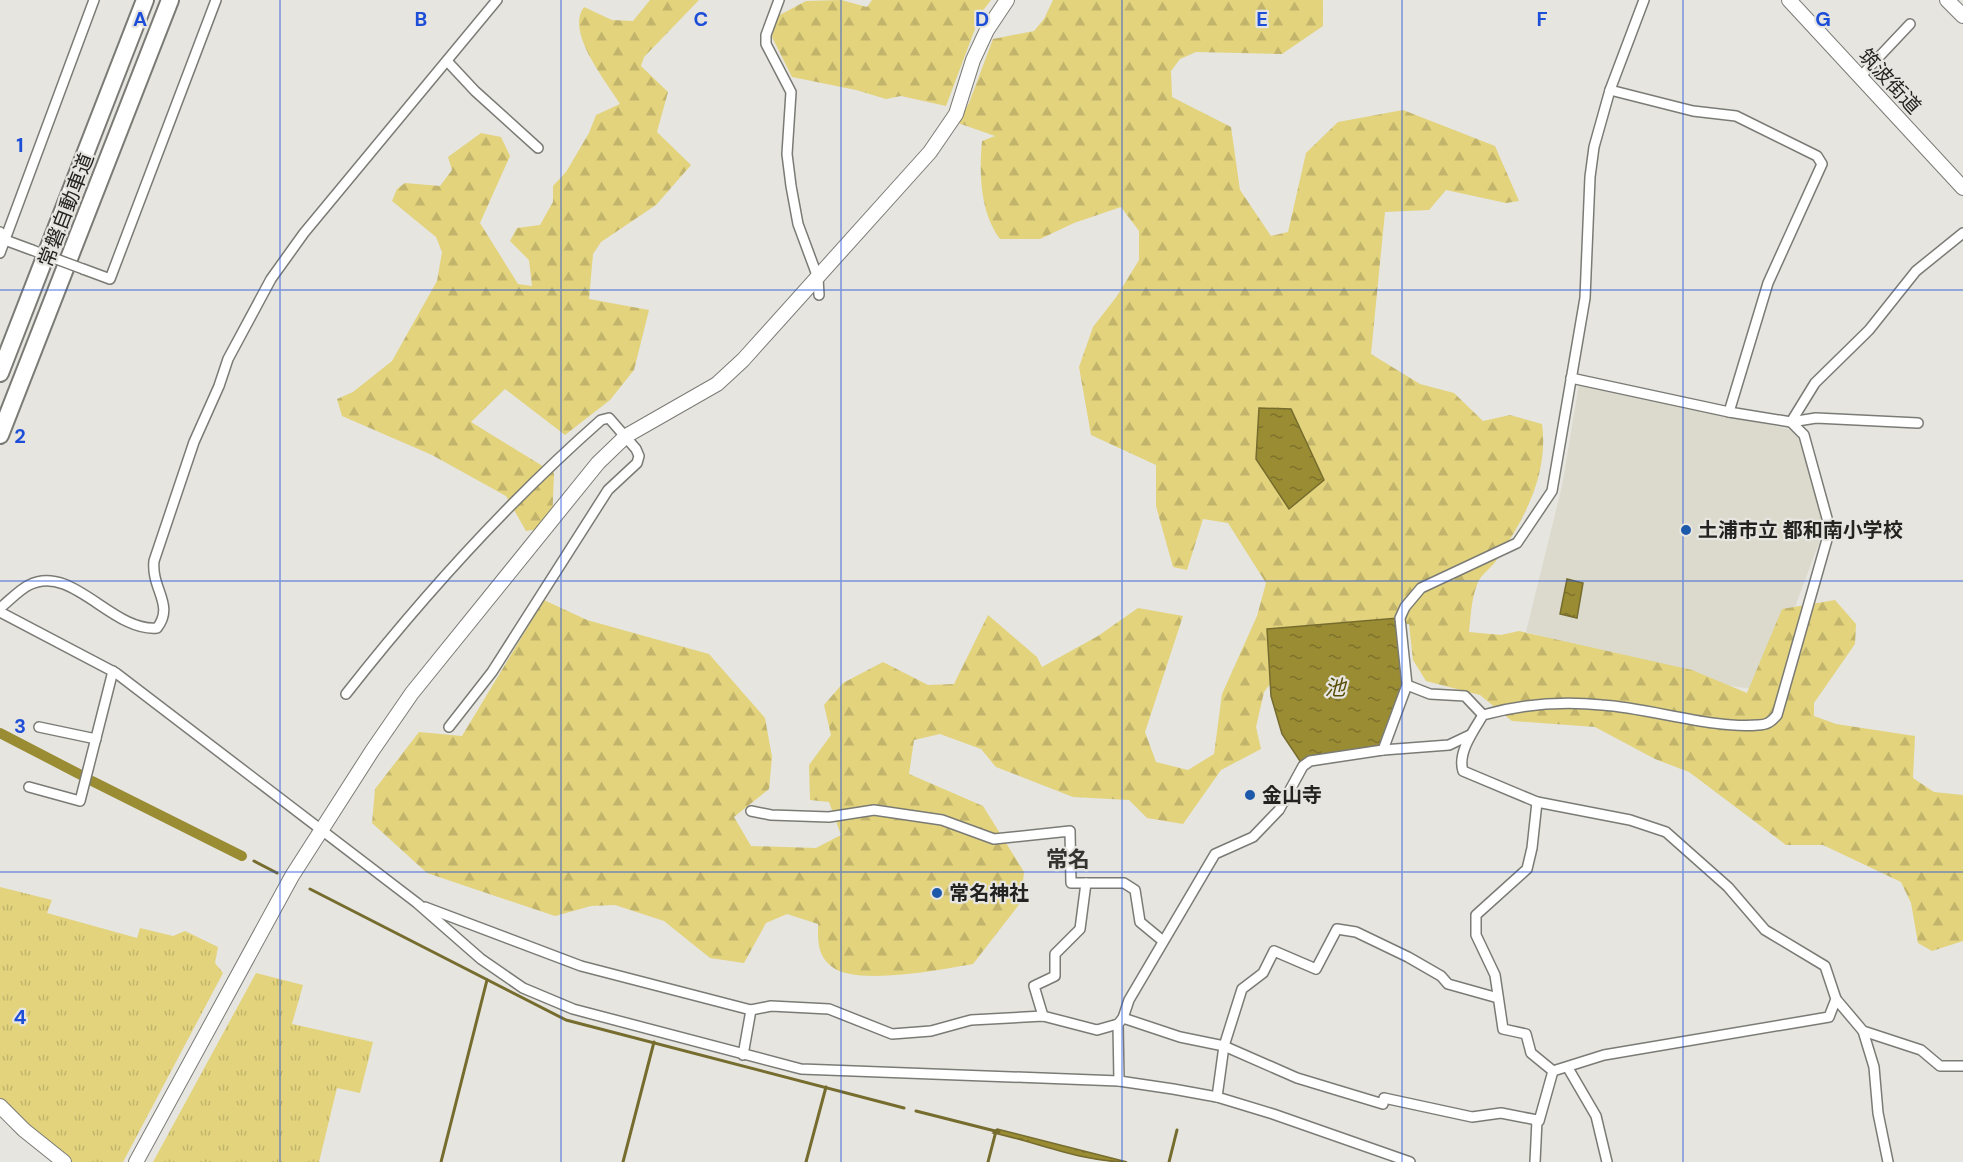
<svg xmlns="http://www.w3.org/2000/svg" width="1963" height="1162" font-family="'DM Sans','Noto Sans JP',sans-serif">
  <style>
    .built { fill: #dcdacd }
    .grass { fill: url(#grass-tufts) }
    .forest { fill: url(#forest-firs) }
    .water { fill: url(#water-ripples); stroke: #766c2e; stroke-width: 1.5 }
    .lines { fill: none; stroke-linecap: round; stroke-linejoin: round }
    .stream { stroke: #766c2e; stroke-width: 3 }
    .canal { stroke: #9a8c33; stroke-width: 10 }
    .street-casing { stroke: #7b7b76; stroke-width: 12 }
    .secondary-casing { stroke: #7b7b76; stroke-width: 16 }
    .highway-casing { stroke: #7b7b76; stroke-width: 20 }
    .street { stroke: #fff; stroke-width: 9 }
    .secondary { stroke: #fff; stroke-width: 14 }
    .highway { stroke: #fff; stroke-width: 16 }
    .street-bridge-casing { stroke: #7b7b76; stroke-width: 12; stroke-linecap: butt }
    .street-bridge { stroke: #fff; stroke-width: 9 }
    .grid { fill: none; stroke: #1d4ed8; stroke-width: 1.5; stroke-opacity: 0.55 }
    .poi-dot { fill: #1d59aa; stroke: #e6e5e0; stroke-width: 2 }
    .labels { text-anchor: middle; dominant-baseline: central; stroke-width: 4.5; stroke-linejoin: round; paint-order: stroke }
    .street-label { font-size: 20px; fill: #232321; stroke: #e6e5e0 }
    .poi-label { font-size: 20px; font-weight: bold; fill: #232321; stroke: #e6e5e0; text-anchor: start }
    .water-label { font-size: 21px; font-style: italic; fill: #574d06; stroke: #e6e5e0 }
    .quarter-label { font-size: 22px; font-weight: bold; fill: #353430; stroke: #e6e5e0 }
    .grid-label { font-size: 20px; text-anchor: middle; font-weight: bold; fill: #1d4ed8; stroke: #e6e5e0; stroke-width: 4.5; stroke-linejoin: round; paint-order: stroke }
  </style>
  <defs>
    <pattern id="grass-tufts" width="24" height="20" patternUnits="userSpaceOnUse" patternTransform="scale(1.5)"><rect width="24" height="20" fill="#e2d37c"/><path d="M3 7l-1-3M5 7V3M7 7l1-3M15 17l-1-3M17 17v-4M19 17l1-3" fill="none" stroke="#c2b56b"/></pattern>
    <pattern id="forest-firs" width="22" height="20" patternUnits="userSpaceOnUse" patternTransform="scale(1.5)"><rect width="22" height="20" fill="#e2d37c"/><path d="M5 1l3.5 6h-7zM16 11l3.5 6h-7z" fill="#c2b56b"/></pattern>
    <pattern id="water-ripples" width="26" height="14" patternUnits="userSpaceOnUse" patternTransform="scale(1.5)"><rect width="26" height="14" fill="#9a8c33"/><path d="M2 4q2-2 4 0t4 0M15 11q2-2 4 0t4 0" fill="none" stroke="#7d722b"/></pattern>
  </defs>
  <rect width="100%" height="100%" fill="#e6e5e0"/>
  <polygon class="built" points="1579,384 1798,431 1823,520 1820,540 1767,682 1752,689 1710,683 1526,632 1562,486"/>
  <g class="grass">
    <polygon points="0,887 52,900 47,913 137,938 140,928 173,936 185,931 218,947 215,963 223,973 123,1162 71,1162 35,1134 0,1099"/>
    <polygon points="256,973 303,985 292,1024 373,1042 360,1093 337,1088 319,1162 153,1162"/>
  </g>
  <g class="forest">
    <path d="M650,0H699L644,57L641,66L668,92L657,132L691,165L656,205L601,242L593,254L589,299L649,310L634,370L610,400L565,435L505,389L471,422L554,473L552,527L526,531L506,496L432,455L342,416L337,399L353,392L392,361L437,281L442,252L436,237L392,201L397,189L405,183L440,186L452,170L448,157L481,133L501,137L510,156L480,223L518,284L532,286L529,260L510,241L517,228L540,225L553,202V186L566,172L589,133L596,115L620,104C606,81 565,32 584,7L612,20L633,21Z"/>
    <polygon points="841,0 867,7 872,0 991,0 981,13 946,106 901,96 886,99 856,90 792,77 772,37 776,17 806,1"/>
    <path d="M1053,0H1323V26L1282,54L1196,52L1180,59L1171,71L1172,97L1231,127L1240,190L1271,236L1288,232L1306,153L1338,122L1403,110L1495,146L1519,201L1506,203L1446,190L1429,210L1385,212L1371,354L1420,384L1454,393L1483,421L1510,415L1542,424C1549,474 1524,520 1496,561C1491,568 1482,574 1478,582C1471,599 1471,615 1469,632L1501,635L1519,631L1692,670L1747,693L1782,609L1835,600L1856,624L1855,644L1814,703V716L1836,724L1915,736L1913,778L1934,792L1963,795V941L1932,951L1918,943L1911,903L1901,882L1823,845H1786L1689,772L1655,759L1595,727L1512,721L1480,695L1426,681L1413,660L1409,624L1361,630L1293,655L1264,692L1256,727L1261,749L1221,770L1183,824L1147,818L1129,800L1073,797L996,767L981,749L940,734L914,740L909,774L983,806L1024,872L1021,902L973,964C943,969 855,987 831,966C817,955 818,940 818,924L787,914L766,923L744,963L710,958L664,921L615,905L591,906L555,916L427,873L372,823L375,789L419,732L462,736L544,600L587,620L709,654L765,718L772,757L769,789L734,817L751,846L816,848L841,835L829,802L810,800L809,765L831,735L824,705L843,683L883,662L928,685L954,684L988,615L1037,657L1042,667L1098,636L1138,608L1183,616L1145,732L1156,762L1188,770L1214,754L1222,694L1257,616L1266,583L1228,523L1203,519L1187,570L1173,567L1156,506V465L1091,435L1079,367L1093,327L1117,296L1139,260V231L1121,207L1074,223L1040,239H1000C980,212 979,173 982,141L995,136L958,123L969,103L993,39L1034,31L1044,19Z"/>
  </g>
  <g class="water">
    <polygon points="1259,408 1291,409 1324,480 1289,509 1256,459"/>
    <polygon points="1567,579 1583,583 1577,618 1560,614"/>
    <polygon points="1398,618 1405,685 1382,748 1302,764 1282,734 1271,696 1267,629"/>
    <path d="M997,1129L1127,1162C1081,1162 1038,1142 993,1133Z"/>
  </g>
  <g class="lines">
    <g class="stream">
      <polyline points="254,861 277,873"/>
      <polyline points="310,889 566,1020 904,1108"/>
      <polyline points="916,1111 999,1132"/>
      <polyline points="441,1162 487,980"/>
      <polyline points="623,1162 654,1042"/>
      <polyline points="806,1162 826,1087"/>
      <polyline points="988,1162 996,1131"/>
      <polyline points="1169,1162 1177,1130"/>
    </g>
    <g class="canal">
      <polyline points="0,733 81,775"/>
      <polyline points="92,781 242,856"/>
    </g>
    <g class="street-casing">
      <g id="street">
        <polyline points="779,0 766,35 766,44 791,92 787,154 791,186 798,224 818,278 819,295"/>
        <polyline points="447,61 475,91 538,148"/>
        <polyline points="1860,77 1910,24"/>
        <polyline points="1610,90 1693,111 1736,116 1817,156 1822,164 1768,283 1729,412"/>
        <polyline points="0,232 5,240 32,250"/>
        <polyline points="0,253 94,0"/>
        <polyline points="83,269 110,279 216,0"/>
        <polyline points="1571,378 1729,412 1791,422 1816,418 1918,423"/>
        <polyline points="1791,422 1815,383 1869,330 1916,271 1963,233"/>
        <path d="M0,608C9,601 19,590 29,585C72,563 112,632 157,628C175,605 151,589 154,561L194,442L219,386L228,359L271,279L304,233L497,0"/>
        <polyline points="0,612 116,673 417,903 481,959 523,988 573,1009 801,1069 1119,1081 1173,1089 1217,1097 1273,1114 1410,1162"/>
        <polyline points="1407,685 1430,694 1465,696 1483,715"/>
        <path d="M346,694C423,596 508,502 601,420L609,418L636,449L639,456L637,463L608,490L492,672L449,727"/>
        <polyline points="39,727 96,739"/>
        <polyline points="1383,750 1407,685 1400,618 1405,607 1421,588 1517,543 1552,491 1585,298 1590,177 1594,147 1610,90 1644,0"/>
        <polyline points="29,787 80,801 113,671"/>
        <polyline points="1537,802 1532,848 1527,869 1476,915 1476,935 1495,975 1503,1029 1526,1034 1531,1053 1553,1071"/>
        <polyline points="751,811 771,815 829,817 874,810 942,820 994,839 1070,831 1071,883 1124,883 1135,890 1140,922 1163,941"/>
        <polyline points="425,907 581,966 751,1010 771,1006 829,1009 892,1034 931,1031 971,1020 1043,1016 1097,1030 1118,1024 1123,1018 1129,1000 1215,854 1253,837 1279,810 1303,766 1310,761 1383,750 1449,745 1470,735"/>
        <polyline points="1836,999 1863,1031 1921,1050 1940,1066 1963,1066"/>
        <polyline points="1043,1016 1034,986 1055,976 1055,954 1080,929 1086,883"/>
        <polyline points="1123,1018 1180,1037 1224,1046 1297,1078 1383,1104 1384,1098 1472,1117 1501,1113 1537,1120"/>
        <polyline points="1118,1024 1119,1081"/>
        <polyline points="1863,1031 1874,1067 1878,1113 1888,1162"/>
        <polyline points="743,1055 751,1010"/>
        <polyline points="1568,1068 1596,1116 1607,1162"/>
        <path d="M1553,1071L1604,1055L1829,1017L1836,999L1825,966L1765,930L1728,887L1666,832L1630,820L1537,802L1463,771C1457,753 1474,730 1483,715C1522,704 1562,701 1602,705C1650,708 1712,729 1758,725C1767,725 1771,722 1777,715L1830,529L1804,435L1791,422"/>
        <polyline points="1217,1097 1224,1046 1242,989 1263,973 1274,951 1316,969 1337,929 1356,932 1408,957 1441,976 1448,984 1498,998"/>
        <polyline points="1535,1162 1537,1120 1539,1121 1553,1071"/>
      </g>
    </g>
    <g class="secondary-casing">
      <g id="secondary">
        <polyline points="1789,0 1963,188"/>
        <polyline points="1947,0 1963,16"/>
        <polyline points="0,1106 24,1130 64,1162"/>
        <polyline points="136,1162 292,876 372,751 412,693 598,463 626,436 717,384 743,360 930,152 956,114 973,60 987,30 1007,0"/>
      </g>
    </g>
    <g class="highway-casing">
      <g id="highway">
        <polyline points="0,373 145,0"/>
        <polyline points="0,435 170,0"/>
      </g>
    </g>
    <use href="#street" class="street"/>
    <use href="#secondary" class="secondary"/>
    <use href="#highway" class="highway"/>
    <g class="street-bridge-casing">
      <polyline id="street-bridge" points="32,250 83,269"/>
    </g>
    <use href="#street-bridge" class="street-bridge"/>
  </g>
  <path class="grid" d="M280,0V1162M561,0V1162M841,0V1162M1122,0V1162M1402,0V1162M1683,0V1162M0,290H1963M0,581H1963M0,872H1963"/>
  <g class="poi-dot">
    <circle cx="1686" cy="530" r="6"/>
    <circle cx="1250" cy="795" r="6"/>
    <circle cx="937" cy="893" r="6"/>
  </g>
  <g class="labels">
    <g class="street-label">
      <text transform="translate(1890 81) rotate(47)">筑波街道</text>
      <text transform="translate(66 210) rotate(-69)">常磐自動車道</text>
    </g>
    <g class="poi-label">
      <text x="1698" y="530">土浦市立 都和南小学校</text>
      <text x="1262" y="795">金山寺</text>
      <text x="949" y="893">常名神社</text>
    </g>
    <g class="water-label">
      <text x="1335" y="688">池</text>
    </g>
    <g class="quarter-label">
      <text x="1068" y="859">常名</text>
    </g>
  </g>
  <g class="grid-label">
    <text x="140" y="26">A</text>
    <text x="421" y="26">B</text>
    <text x="701" y="26">C</text>
    <text x="982" y="26">D</text>
    <text x="1262" y="26">E</text>
    <text x="1542" y="26">F</text>
    <text x="1823" y="26">G</text>
    <text x="20" y="152">1</text>
    <text x="20" y="443">2</text>
    <text x="20" y="733">3</text>
    <text x="20" y="1024">4</text>
  </g>
</svg>
